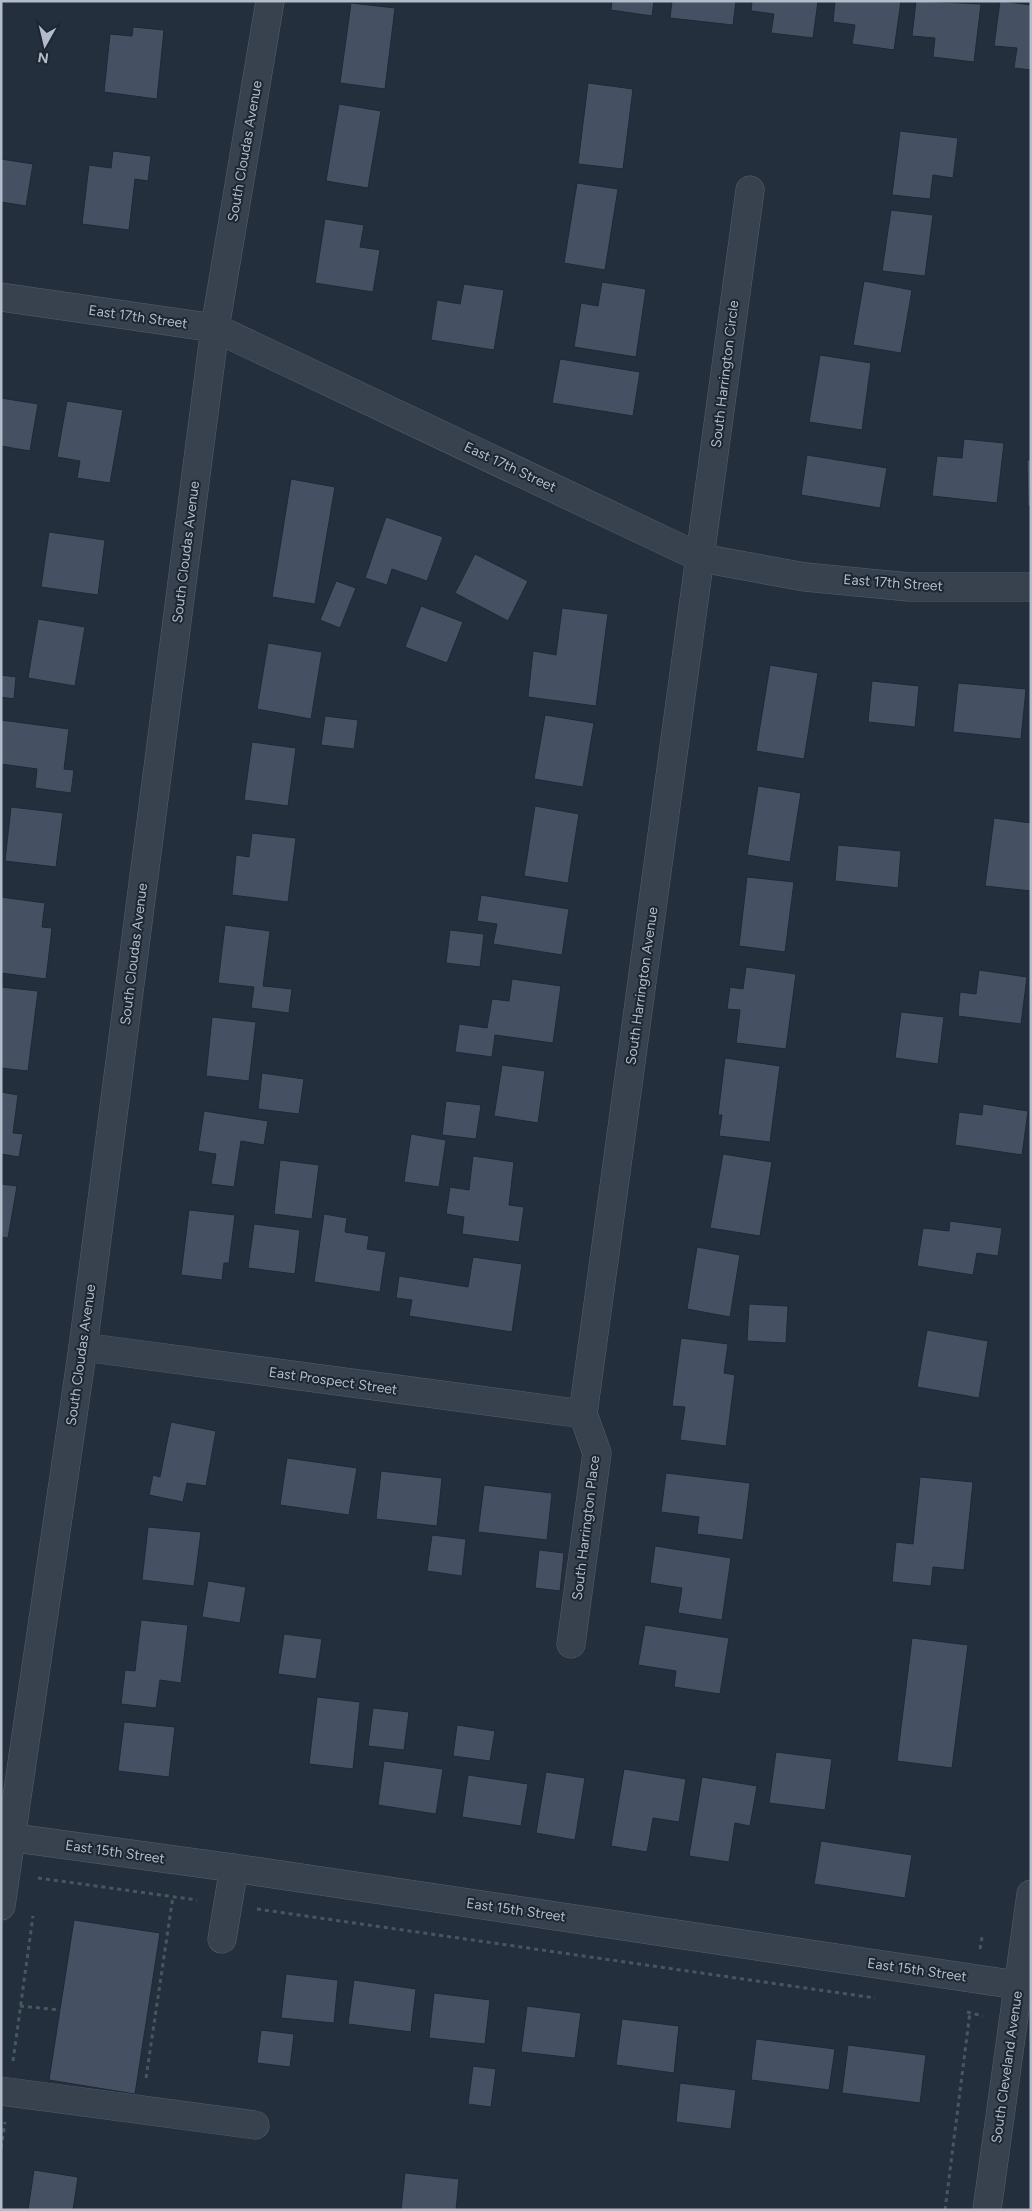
<svg xmlns="http://www.w3.org/2000/svg" width="1032" height="2211" font-family="Figtree,sans-serif">
  <style>
    .building { fill: #455162; stroke: #1f2835 }
    .lines { fill: none; stroke-linecap: round; stroke-linejoin: round }
    .minor-casing { stroke: #565f6c; stroke-width: 29 }
    .path { stroke: #44595c; stroke-width: 3; stroke-dasharray: 4 4; stroke-linecap: butt }
    .minor { stroke: #38414e; stroke-width: 28 }
    .labels { text-anchor: middle; dominant-baseline: central; stroke-width: 4; stroke-linejoin: round; paint-order: stroke }
    .street-label { font-size: 14px; fill: #b4bcc9; stroke: #1d2633 }
  </style>
  <rect width="100%" height="100%" fill="#242f3e"/>
  <g class="building">
    <polygon points="612,1 654,1 652,16 611,10"/>
    <polygon points="672,1 736,1 733,25 670,18"/>
    <polygon points="752,1 818,1 813,38 771,33 774,14 751,11"/>
    <polygon points="835,1 901,1 894,50 852,44 855,25 833,22"/>
    <polygon points="916,1 981,4 974,62 933,57 935,38 912,36"/>
    <polygon points="1000,1 1031,5 1031,70 1014,68 1017,48 994,46"/>
    <polygon points="351,3 395,8 385,89 340,83"/>
    <polygon points="133,27 164,30 157,99 104,92 110,34 132,36"/>
    <polygon points="588,83 633,89 623,169 578,164"/>
    <polygon points="339,104 381,111 368,188 326,181"/>
    <polygon points="900,131 958,138 953,178 933,175 930,199 892,195"/>
    <polygon points="113,151 151,156 148,181 135,179 129,230 82,224 89,165 111,168"/>
    <polygon points="1,159 33,164 26,206 1,202"/>
    <polygon points="577,183 618,189 605,270 564,263"/>
    <polygon points="891,210 933,215 925,276 882,271"/>
    <polygon points="325,219 364,225 360,247 380,250 373,292 315,283"/>
    <polygon points="864,281 912,290 901,353 853,345"/>
    <polygon points="602,282 646,289 636,357 574,347 581,303 598,306"/>
    <polygon points="464,284 504,290 494,350 431,340 437,300 460,304"/>
    <polygon points="820,355 871,363 862,430 809,422"/>
    <polygon points="560,359 640,372 633,416 552,403"/>
    <polygon points="1,398 38,404 30,451 1,446"/>
    <polygon points="67,401 123,410 110,483 77,478 80,461 57,457"/>
    <polygon points="964,439 1004,443 997,503 932,496 937,456 962,458"/>
    <polygon points="807,455 887,468 880,508 801,495"/>
    <polygon points="1027,460 1031,460 1031,506 1028,506"/>
    <polygon points="291,479 335,487 315,604 272,597"/>
    <polygon points="386,517 443,537 427,581 392,569 387,585 365,578"/>
    <polygon points="49,532 105,540 98,595 41,587"/>
    <polygon points="475,554 528,581 508,621 455,593"/>
    <polygon points="336,581 356,588 340,628 320,620"/>
    <polygon points="421,606 463,622 447,663 405,647"/>
    <polygon points="562,608 608,614 596,706 528,697 533,651 556,655"/>
    <polygon points="38,619 85,627 75,686 28,678"/>
    <polygon points="268,643 322,652 311,719 257,709"/>
    <polygon points="770,665 818,673 804,759 756,751"/>
    <polygon points="1,675 16,677 14,699 1,697"/>
    <polygon points="872,681 919,686 915,727 868,722"/>
    <polygon points="958,683 1026,689 1021,739 953,732"/>
    <polygon points="545,715 594,723 583,787 534,779"/>
    <polygon points="325,716 358,720 354,749 321,745"/>
    <polygon points="1,720 69,729 64,769 74,770 71,793 35,788 37,769 1,764"/>
    <polygon points="252,742 296,748 288,806 244,800"/>
    <polygon points="758,786 801,793 790,862 747,855"/>
    <polygon points="535,806 579,814 568,883 524,876"/>
    <polygon points="11,807 63,813 56,867 5,861"/>
    <polygon points="994,818 1031,823 1031,891 985,886"/>
    <polygon points="252,833 296,838 288,902 232,895 236,855 249,857"/>
    <polygon points="838,845 901,851 898,888 835,881"/>
    <polygon points="747,877 794,882 785,952 739,946"/>
    <polygon points="481,895 569,909 562,955 493,944 497,924 477,921"/>
    <polygon points="1,897 45,903 42,927 52,928 46,979 1,973"/>
    <polygon points="225,925 270,931 263,986 292,989 289,1013 251,1008 254,987 218,983"/>
    <polygon points="450,930 484,934 480,967 446,963"/>
    <polygon points="746,967 796,974 786,1049 736,1043 740,1010 727,1009 730,987 743,989"/>
    <polygon points="979,970 1027,977 1021,1024 958,1016 960,992 976,994"/>
    <polygon points="512,979 561,986 553,1043 495,1035 492,1057 455,1052 459,1024 487,1028 492,999 509,1001"/>
    <polygon points="1,987 38,991 28,1071 1,1068"/>
    <polygon points="901,1012 944,1017 938,1064 895,1058"/>
    <polygon points="212,1017 256,1022 249,1081 206,1076"/>
    <polygon points="725,1058 780,1066 770,1142 719,1136 722,1115 718,1115"/>
    <polygon points="502,1065 545,1071 538,1123 494,1116"/>
    <polygon points="262,1073 304,1079 299,1114 258,1109"/>
    <polygon points="1,1092 18,1095 13,1133 23,1134 19,1157 1,1154"/>
    <polygon points="446,1101 481,1105 476,1139 442,1135"/>
    <polygon points="983,1104 1028,1111 1022,1155 955,1145 959,1112 982,1115"/>
    <polygon points="204,1111 268,1121 264,1145 241,1141 234,1187 211,1184 216,1154 198,1151"/>
    <polygon points="411,1134 446,1140 439,1187 404,1182"/>
    <polygon points="723,1154 772,1162 760,1236 710,1228"/>
    <polygon points="473,1156 514,1162 509,1205 524,1207 519,1242 462,1234 464,1217 446,1214 450,1187 469,1190"/>
    <polygon points="280,1160 319,1165 312,1219 274,1214"/>
    <polygon points="1,1184 17,1186 8,1238 1,1237"/>
    <polygon points="189,1210 235,1215 229,1263 224,1263 222,1280 181,1275"/>
    <polygon points="324,1214 347,1218 345,1232 369,1236 367,1249 386,1252 380,1292 314,1282"/>
    <polygon points="950,1221 1002,1228 998,1256 977,1253 973,1275 917,1266 923,1228 949,1231"/>
    <polygon points="254,1224 300,1230 295,1274 248,1268"/>
    <polygon points="697,1247 740,1255 730,1317 687,1309"/>
    <polygon points="473,1257 522,1264 512,1332 409,1316 412,1300 396,1298 399,1276 468,1287"/>
    <polygon points="749,1304 788,1306 786,1343 747,1341"/>
    <polygon points="927,1330 988,1341 979,1398 917,1387"/>
    <polygon points="681,1338 728,1344 724,1373 735,1375 726,1446 680,1440 685,1407 672,1406"/>
    <polygon points="171,1422 216,1431 206,1486 187,1483 183,1502 149,1495 153,1475 160,1477"/>
    <polygon points="287,1458 357,1468 349,1515 280,1505"/>
    <polygon points="381,1471 442,1478 437,1526 376,1519"/>
    <polygon points="666,1473 750,1483 743,1540 697,1534 699,1517 661,1512"/>
    <polygon points="920,1477 973,1482 964,1570 933,1567 931,1586 892,1582 896,1542 913,1544"/>
    <polygon points="484,1485 552,1493 547,1540 478,1532"/>
    <polygon points="148,1527 201,1532 194,1586 142,1580"/>
    <polygon points="432,1535 466,1539 462,1576 427,1571"/>
    <polygon points="655,1546 731,1558 722,1620 678,1613 682,1588 650,1583"/>
    <polygon points="539,1550 564,1553 560,1591 535,1588"/>
    <polygon points="208,1581 246,1587 240,1623 202,1617"/>
    <polygon points="141,1620 188,1625 181,1683 160,1680 156,1708 121,1704 125,1670 135,1671"/>
    <polygon points="645,1625 729,1638 720,1694 674,1687 676,1671 638,1665"/>
    <polygon points="284,1634 322,1639 316,1679 278,1674"/>
    <polygon points="912,1638 968,1645 952,1768 897,1761"/>
    <polygon points="317,1697 360,1702 353,1769 309,1764"/>
    <polygon points="373,1708 409,1712 404,1750 368,1746"/>
    <polygon points="124,1722 175,1727 169,1777 118,1771"/>
    <polygon points="457,1725 495,1731 490,1761 453,1756"/>
    <polygon points="776,1752 832,1759 825,1810 769,1803"/>
    <polygon points="384,1761 443,1769 436,1814 378,1805"/>
    <polygon points="624,1769 686,1779 679,1822 653,1818 647,1852 611,1846"/>
    <polygon points="546,1772 585,1778 575,1840 536,1833"/>
    <polygon points="468,1775 528,1784 521,1826 462,1817"/>
    <polygon points="702,1777 757,1786 750,1826 735,1823 729,1862 689,1856"/>
    <polygon points="821,1841 912,1855 905,1898 814,1884"/>
    <polygon points="74,1920 160,1933 135,2094 49,2080"/>
    <polygon points="286,1974 338,1980 334,2023 281,2018"/>
    <polygon points="354,1980 416,1989 411,2032 348,2024"/>
    <polygon points="434,1993 490,2000 485,2044 429,2038"/>
    <polygon points="527,2006 581,2013 575,2058 521,2052"/>
    <polygon points="622,2019 679,2026 674,2073 616,2065"/>
    <polygon points="261,2030 294,2034 290,2067 257,2063"/>
    <polygon points="756,2039 835,2049 829,2090 751,2080"/>
    <polygon points="848,2045 926,2055 920,2103 842,2093"/>
    <polygon points="473,2066 496,2069 491,2107 468,2104"/>
    <polygon points="680,2083 736,2090 731,2129 676,2122"/>
    <polygon points="34,2170 78,2177 73,2210 28,2210"/>
    <polygon points="405,2173 459,2179 456,2210 401,2210"/>
  </g>
  <g class="lines">
    <g class="minor-casing">
      <g id="minor">
        <polyline points="1,297 215,328 701,558 805,577 909,587 1031,587"/>
        <polyline points="83,1347 583,1414"/>
        <polyline points="571,1644 597,1453 583,1414 750,190"/>
        <polyline points="1,1836 234,1868 1031,1987"/>
        <polyline points="1,1906 83,1347 215,328 270,1"/>
        <polyline points="222,1939 234,1868"/>
        <polyline points="1,2091 255,2125"/>
        <polyline points="987,2210 1031,1894"/>
      </g>
    </g>
    <g class="path">
      <polyline points="38,1878 197,1900"/>
      <polyline points="257,1909 875,1998"/>
      <polyline points="980,1949 982,1937"/>
      <polyline points="20,2006 60,2010"/>
      <polyline points="967,2012 983,2016"/>
      <polyline points="13,2061 33,1916"/>
      <polyline points="146,2078 173,1896"/>
      <polyline points="1,2148 5,2122"/>
      <polyline points="945,2210 970,2012"/>
    </g>
    <use href="#minor" class="minor"/>
  </g>
  <g class="labels">
    <g class="street-label">
      <text transform="translate(245 151) rotate(-80)">South Cloudas Avenue</text>
      <text transform="translate(138 317) rotate(8)">East 17th Street</text>
      <text transform="translate(725 374) rotate(-83)">South Harrington Circle</text>
      <text transform="translate(510 467) rotate(25)">East 17th Street</text>
      <text transform="translate(186 552) rotate(-83)">South Cloudas Avenue</text>
      <text transform="translate(893 583) rotate(4)">East 17th Street</text>
      <text transform="translate(134 954) rotate(-83)">South Cloudas Avenue</text>
      <text transform="translate(642 986) rotate(-82)">South Harrington Avenue</text>
      <text transform="translate(81 1355) rotate(-82)">South Cloudas Avenue</text>
      <text transform="translate(333 1381) rotate(8)">East Prospect Street</text>
      <text transform="translate(586 1528) rotate(-83)">South Harrington Place</text>
      <text transform="translate(115 1852) rotate(8)">East 15th Street</text>
      <text transform="translate(516 1910) rotate(8)">East 15th Street</text>
      <text transform="translate(917 1970) rotate(8)">East 15th Street</text>
      <text transform="translate(1007 2067) rotate(-82)">South Cleveland Avenue</text>
    </g>
  </g>
  <rect width="1032" height="2211" fill="none" stroke="#b4bcc9" stroke-width="5"/>
  <g transform="translate(45 45) rotate(188)" stroke="#1d2633" stroke-width="4" paint-order="stroke">
  <path d="M0-4L9 19L0 12L-9 19Z" fill="#b4bcc9"/>
  <text y="-8" font-size="14" font-weight="bold" text-anchor="middle" fill="#b4bcc9">N</text>
  </g>
</svg>
